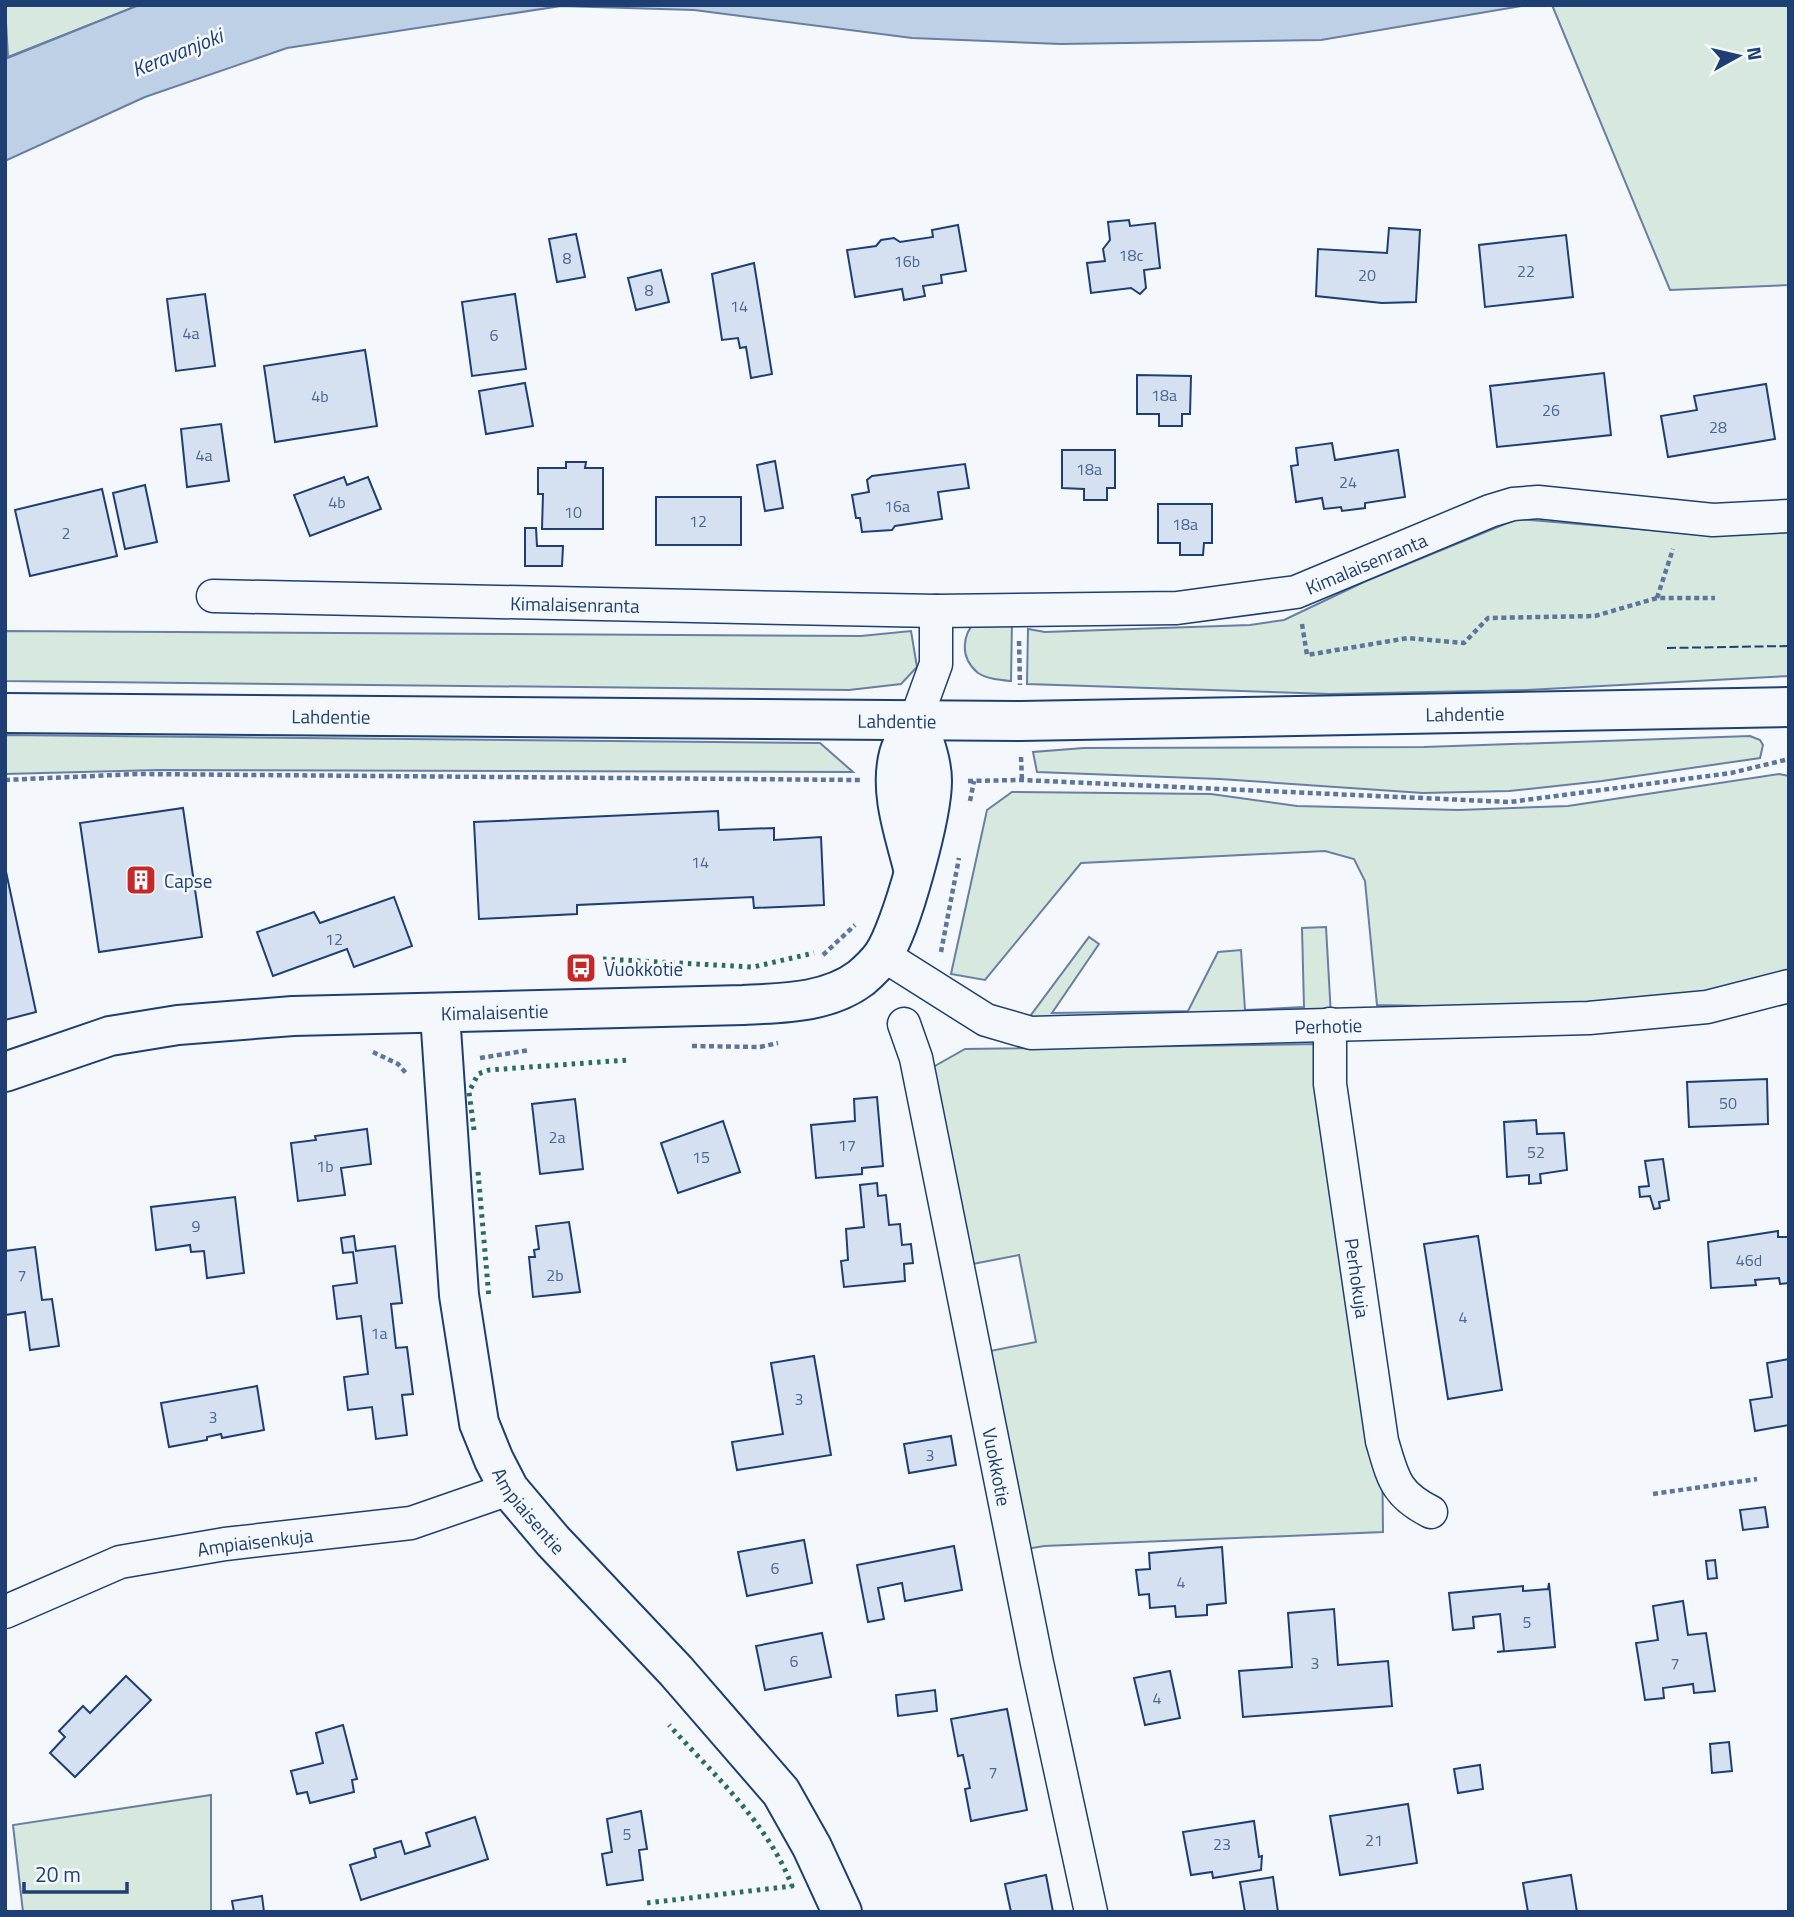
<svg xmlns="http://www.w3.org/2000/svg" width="1794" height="1917" font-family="'Titillium Web',sans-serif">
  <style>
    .green { fill: #d7e8df; stroke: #687fa3; stroke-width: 2 }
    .water { fill: #bed0e5; stroke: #687fa3; stroke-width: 2 }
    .building { fill: #d5e0f0; stroke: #1d3f73; stroke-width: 2 }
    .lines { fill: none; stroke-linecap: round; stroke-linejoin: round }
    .minor-casing { stroke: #1d3f73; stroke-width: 35 }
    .tertiary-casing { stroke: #1d3f73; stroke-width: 42 }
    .secondary-casing { stroke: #1d3f73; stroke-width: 42 }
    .path { stroke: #5e769c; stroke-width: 4.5; stroke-dasharray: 5 3.5; stroke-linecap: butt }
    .minor { stroke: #f4f7fb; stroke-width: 32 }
    .tertiary { stroke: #f4f7fb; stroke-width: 38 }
    .secondary { stroke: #f4f7fb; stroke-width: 38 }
    .hedge { stroke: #2c6c60; stroke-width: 5; stroke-dasharray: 3.5 5; stroke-linecap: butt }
    .fence { stroke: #1d3f73; stroke-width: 2; stroke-dasharray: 9 3.5; stroke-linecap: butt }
    .labels { text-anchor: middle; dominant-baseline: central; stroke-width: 5; stroke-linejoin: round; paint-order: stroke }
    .number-label { font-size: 16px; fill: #4b6792 }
    .street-label { font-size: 19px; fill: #1d3f73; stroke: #f4f7fb }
    .poi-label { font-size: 19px; fill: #1d3f73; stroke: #f4f7fb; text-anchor: start }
    .water-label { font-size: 21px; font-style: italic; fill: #1d3f73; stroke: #f4f7fb }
  </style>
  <rect width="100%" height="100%" fill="#f4f7fb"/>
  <g class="green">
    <polygon points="5,5 137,6 8,57"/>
    <polygon points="1552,5 1789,5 1789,285 1670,290"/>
    <polygon points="1517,519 1711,535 1789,532 1789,676 1527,690 1330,694 1027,684 1028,629 1045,632 1250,625 1284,620 1366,581"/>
    <path d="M977,619L1012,621L1011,681C1000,680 987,679 978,673C959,657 962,635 977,619Z"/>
    <polygon points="5,631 861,636 911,631 917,667 901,684 849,690 5,681"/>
    <polygon points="5,735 820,743 853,772 158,770 5,774"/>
    <polygon points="1750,736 1760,740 1763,745 1760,758 1602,781 1509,791 1423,793 1220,779 1037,772 1033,752 1084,748 1424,747"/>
    <polygon points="1779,774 1789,776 1789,971 1694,997 1472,1007 1377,1005 1365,881 1354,859 1325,851 1081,863 985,980 951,974 987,810 1012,792 1211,794 1297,806 1459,810 1568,806"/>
    <polygon points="1326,927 1331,1016 1030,1024 1031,1015 1089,937 1099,944 1052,1013 1188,1011 1218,952 1241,950 1245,1010 1304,1007 1302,928"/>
    <polygon points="1322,1044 1382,1441 1383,1532 1044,1546 1015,1551 975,1354 1036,1342 1019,1255 957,1267 919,1075 965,1049"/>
    <polygon points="211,1795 211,1912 23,1912 13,1825"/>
  </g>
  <polygon class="water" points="139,5 1527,5 1321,40 1061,44 912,38 694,10 561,6 287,48 145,97 5,161 5,59"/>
  <g class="building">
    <polygon points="1129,220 1130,226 1155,223 1160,268 1144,270 1146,288 1140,294 1131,288 1091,293 1087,263 1105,261 1103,249 1110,240 1108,222"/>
    <polygon points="958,225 966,271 941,275 942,283 923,286 925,296 904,300 902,289 855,297 847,250 876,246 881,240 894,238 900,242 933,237 932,230"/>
    <polygon points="1389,228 1420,230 1416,302 1382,303 1316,296 1318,249 1387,253"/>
    <polygon points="576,234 585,277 557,282 549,239"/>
    <polygon points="1566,235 1573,297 1485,307 1479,245"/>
    <polygon points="754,263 772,374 751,378 746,347 740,348 738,338 722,340 712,274"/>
    <polygon points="661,270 669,302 636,310 628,278"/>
    <polygon points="205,294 215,366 176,371 167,299"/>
    <polygon points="515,294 526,369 472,376 462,302"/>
    <polygon points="365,350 377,426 275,442 264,366"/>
    <polygon points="1604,373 1611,435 1497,447 1490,386"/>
    <polygon points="1137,375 1191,376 1190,414 1182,414 1182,426 1159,426 1159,414 1137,414"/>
    <polygon points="525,383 533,426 486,434 479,391"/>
    <polygon points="1766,384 1775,439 1668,457 1661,416 1697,410 1694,396"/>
    <polygon points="221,424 229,481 187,487 181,429"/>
    <polygon points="1332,443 1335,460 1398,450 1405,497 1365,503 1365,508 1342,511 1341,507 1324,509 1322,498 1296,502 1291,466 1298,465 1296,448"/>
    <polygon points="1062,450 1115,450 1115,488 1107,488 1107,500 1084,500 1084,489 1062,488"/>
    <polygon points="775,461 783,508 765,511 757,465"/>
    <polygon points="566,462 586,462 585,468 603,468 603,529 542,529 543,494 538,494 538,468 566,468"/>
    <polygon points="965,464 969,488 938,492 942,519 895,526 892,530 862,532 860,518 856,518 852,495 869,492 867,480 872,476"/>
    <polygon points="344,477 347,485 368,477 381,509 310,536 294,495"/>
    <polygon points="145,485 157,542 125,549 113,493"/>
    <polygon points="102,489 117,556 30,576 15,510"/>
    <rect x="656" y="497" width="85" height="48"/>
    <polygon points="1158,504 1212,504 1212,543 1204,543 1203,555 1180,555 1180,543 1158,543"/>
    <polygon points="525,528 536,528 537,546 563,546 562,566 525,566"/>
    <polygon points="183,808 202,937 99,952 80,823"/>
    <polygon points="718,811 719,830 774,828 774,840 821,837 824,905 754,908 753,897 577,905 577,914 479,919 474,822"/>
    <polygon points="5,867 36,1012 5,1020"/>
    <polygon points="394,897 412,946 354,967 347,949 273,976 257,932 314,912 320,923"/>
    <polygon points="1767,1079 1768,1124 1689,1127 1687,1082"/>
    <polygon points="877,1097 883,1166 862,1168 862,1174 816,1178 811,1125 855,1121 854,1099"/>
    <polygon points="575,1099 583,1169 540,1174 532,1104"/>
    <polygon points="1536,1120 1537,1134 1564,1133 1567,1170 1540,1174 1541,1183 1529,1184 1529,1175 1507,1177 1504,1122"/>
    <polygon points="723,1121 740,1172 678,1193 661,1143"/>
    <polygon points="367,1129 371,1164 341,1168 345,1195 298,1201 291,1143 316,1140 315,1136"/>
    <polygon points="1663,1159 1669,1200 1659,1202 1660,1208 1654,1209 1650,1196 1640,1197 1639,1187 1649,1186 1645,1161"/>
    <polygon points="877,1183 878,1196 886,1195 889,1225 900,1224 902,1245 911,1244 913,1263 904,1264 905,1281 844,1287 841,1261 848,1260 846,1229 864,1227 860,1185"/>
    <polygon points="235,1197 244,1273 207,1278 204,1251 191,1252 190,1245 156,1250 151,1207"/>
    <polygon points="569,1222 580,1292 533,1297 529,1257 535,1257 534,1250 539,1249 536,1226"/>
    <polygon points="1778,1231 1778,1237 1789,1237 1789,1283 1780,1284 1779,1278 1755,1280 1756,1285 1711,1288 1708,1242"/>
    <polygon points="354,1236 356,1251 395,1246 402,1303 391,1304 396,1348 407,1347 413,1394 402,1395 407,1435 376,1439 372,1407 348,1410 344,1377 368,1374 361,1316 337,1319 333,1286 357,1283 353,1252 343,1253 341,1238"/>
    <polygon points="1478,1236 1502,1390 1448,1399 1424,1244"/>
    <polygon points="35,1247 42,1300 52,1299 59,1346 30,1350 25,1312 5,1315 5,1251"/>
    <polygon points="814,1356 831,1455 737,1470 732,1442 783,1434 771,1363"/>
    <polygon points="1789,1359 1789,1425 1755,1431 1750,1400 1772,1397 1767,1363"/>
    <polygon points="257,1386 264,1430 222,1438 221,1434 207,1437 207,1440 169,1447 161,1403"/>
    <polygon points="951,1436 956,1465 909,1473 904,1444"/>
    <polygon points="1765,1507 1768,1527 1743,1530 1740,1510"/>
    <polygon points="804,1540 812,1583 747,1596 738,1552"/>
    <polygon points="954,1546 962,1590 905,1601 902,1583 878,1588 884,1619 868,1622 857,1565"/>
    <polygon points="1222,1547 1226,1603 1207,1605 1207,1615 1176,1617 1175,1606 1150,1608 1149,1594 1139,1595 1136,1570 1150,1569 1149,1553"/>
    <polygon points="1715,1560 1717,1578 1708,1579 1706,1561"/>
    <polygon points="1549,1583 1555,1647 1497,1652 1504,1651 1500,1614 1473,1617 1474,1628 1453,1630 1449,1593 1523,1586 1523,1591 1548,1589"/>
    <polygon points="1683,1601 1688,1635 1706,1633 1715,1691 1694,1693 1693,1684 1663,1688 1664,1698 1645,1700 1636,1643 1658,1640 1653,1606"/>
    <polygon points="1334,1609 1338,1665 1388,1661 1392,1706 1243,1717 1239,1671 1292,1667 1288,1613"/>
    <polygon points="822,1633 831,1677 765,1690 756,1646"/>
    <polygon points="1170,1671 1180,1718 1145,1725 1134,1678"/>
    <polygon points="126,1676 151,1700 75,1777 50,1753 65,1737 59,1731 83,1706 90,1713"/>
    <polygon points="935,1690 937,1711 898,1716 896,1695"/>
    <polygon points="1007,1709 1027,1810 971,1821 965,1789 970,1788 963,1755 958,1756 951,1719"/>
    <polygon points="343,1725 357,1779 352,1780 354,1792 310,1803 307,1792 297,1794 291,1771 323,1763 316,1733"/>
    <polygon points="1729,1742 1732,1771 1712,1773 1710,1744"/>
    <polygon points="1480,1765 1483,1789 1458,1793 1454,1769"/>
    <polygon points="1408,1804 1417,1863 1340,1875 1330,1816"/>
    <polygon points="641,1811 647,1849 639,1850 643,1880 607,1885 602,1854 612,1852 607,1819"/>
    <polygon points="475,1817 488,1859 361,1900 350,1865 376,1857 374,1849 401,1841 405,1854 430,1846 426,1833"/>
    <polygon points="1254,1821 1259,1857 1262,1856 1261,1870 1213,1878 1212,1872 1191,1875 1183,1832"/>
    <polygon points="1046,1875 1053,1912 1011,1912 1005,1884"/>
    <polygon points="1571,1875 1577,1912 1528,1912 1523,1883"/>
    <polygon points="1273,1877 1278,1912 1245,1912 1240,1882"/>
    <polygon points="262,1896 264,1912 234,1912 232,1901"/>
  </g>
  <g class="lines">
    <g class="minor-casing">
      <g id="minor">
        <path id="s1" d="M213,596L936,611L1177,608L1296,592L1490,511L1513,504L1538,502L1713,520L1789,516"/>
        <polyline points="916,719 936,664 936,611"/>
        <path id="s2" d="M883,955L986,1020L1031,1033L1589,1018L1707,1007L1789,986"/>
        <path id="s3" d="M904,1024L916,1058L1037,1663L1091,1912"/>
        <path id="s4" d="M1330,1024V1084L1382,1441C1393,1478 1395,1494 1431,1512"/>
        <path id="s5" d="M5,1612L120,1562L225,1544L411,1523L509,1489"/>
      </g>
    </g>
    <g class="tertiary-casing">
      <g id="tertiary">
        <path d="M913,868C904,832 889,791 899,754C902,742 911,730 916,719"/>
        <path id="s6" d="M440,1014L459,1295L479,1423L494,1460L509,1489L553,1541L676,1671L781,1792L812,1847L842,1912"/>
        <path id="s7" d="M5,1072L110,1036L178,1025L293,1016L743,1005C783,1003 828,1003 861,978C868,972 878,962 883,955C902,927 932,815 932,781C932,760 923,739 916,719"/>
      </g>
    </g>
    <g class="secondary-casing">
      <g id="secondary">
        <path id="s8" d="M5,713L1020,721L1789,707"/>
      </g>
    </g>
    <g class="path">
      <polyline points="1657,598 1673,549"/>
      <polyline points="1302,624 1307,655 1408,638 1464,643 1488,618 1595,616 1657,598 1715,598"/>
      <polyline points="1019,641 1020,685"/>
      <polyline points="1021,757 1022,780"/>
      <polyline points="5,780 137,774 861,780"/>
      <polyline points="968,781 1022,780 1510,802 1731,773 1789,759"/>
      <polyline points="970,801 974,781"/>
      <polyline points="941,952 959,858"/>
      <polyline points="823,955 855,925"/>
      <polyline points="692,1046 760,1047 778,1043"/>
      <polyline points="373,1052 398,1064 406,1073"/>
      <polyline points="480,1058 530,1050"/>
      <polyline points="1653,1494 1757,1479"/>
    </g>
    <use href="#minor" class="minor"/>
    <use href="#tertiary" class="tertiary"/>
    <use href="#secondary" class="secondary"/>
    <g class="hedge">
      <polyline points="603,959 753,967 814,953"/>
      <polyline points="474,1130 469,1092 478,1074 489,1070 628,1060"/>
      <polyline points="478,1172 489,1298"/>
      <path d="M647,1903L792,1886C768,1823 713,1774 669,1725"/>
    </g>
    <polyline class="fence" points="1667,648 1789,646"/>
  </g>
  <defs>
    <g id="building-square" transform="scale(1.575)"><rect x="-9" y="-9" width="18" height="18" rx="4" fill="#c62828" stroke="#f4f7fb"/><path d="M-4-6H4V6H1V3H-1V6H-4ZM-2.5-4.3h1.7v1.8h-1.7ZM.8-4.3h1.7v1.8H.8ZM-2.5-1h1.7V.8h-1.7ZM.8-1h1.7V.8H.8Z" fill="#fff"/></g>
    <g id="bus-square" transform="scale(1.575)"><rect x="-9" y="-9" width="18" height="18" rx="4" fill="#c62828" stroke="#f4f7fb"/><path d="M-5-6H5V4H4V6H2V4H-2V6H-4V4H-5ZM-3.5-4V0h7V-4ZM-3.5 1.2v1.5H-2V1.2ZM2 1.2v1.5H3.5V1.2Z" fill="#fff"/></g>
  </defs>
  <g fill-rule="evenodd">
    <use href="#building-square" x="141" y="880"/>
    <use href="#bus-square" x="581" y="968"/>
  </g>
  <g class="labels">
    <g class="number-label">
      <text x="1131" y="255">18c</text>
      <text x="567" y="258">8</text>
      <text x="907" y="261">16b</text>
      <text x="1526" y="271">22</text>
      <text x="1367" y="275">20</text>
      <text x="649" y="290">8</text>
      <text x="739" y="306">14</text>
      <text x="191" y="333">4a</text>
      <text x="494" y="335">6</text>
      <text x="1164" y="395">18a</text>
      <text x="320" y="396">4b</text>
      <text x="1551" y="410">26</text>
      <text x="1718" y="427">28</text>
      <text x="204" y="455">4a</text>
      <text x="1089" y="469">18a</text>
      <text x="1348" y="482">24</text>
      <text x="337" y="502">4b</text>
      <text x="897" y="506">16a</text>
      <text x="573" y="512">10</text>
      <text x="698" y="521">12</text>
      <text x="1185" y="524">18a</text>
      <text x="66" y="533">2</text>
      <text x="700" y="862">14</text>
      <text x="334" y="939">12</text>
      <text x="1728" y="1103">50</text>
      <text x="557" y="1137">2a</text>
      <text x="847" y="1145">17</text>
      <text x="1536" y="1152">52</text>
      <text x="701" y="1157">15</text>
      <text x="325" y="1166">1b</text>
      <text x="196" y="1226">9</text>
      <text x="1749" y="1260">46d</text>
      <text x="22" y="1275">7</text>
      <text x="555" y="1275">2b</text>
      <text x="1463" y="1317">4</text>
      <text x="379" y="1333">1a</text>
      <text x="799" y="1399">3</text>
      <text x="213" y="1417">3</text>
      <text x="930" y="1455">3</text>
      <text x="775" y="1568">6</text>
      <text x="1181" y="1582">4</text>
      <text x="1527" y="1622">5</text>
      <text x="794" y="1661">6</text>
      <text x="1315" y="1663">3</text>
      <text x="1675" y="1663">7</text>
      <text x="1157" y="1698">4</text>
      <text x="993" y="1772">7</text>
      <text x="627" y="1834">5</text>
      <text x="1374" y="1840">21</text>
      <text x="1222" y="1844">23</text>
    </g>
    <g class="street-label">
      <text stroke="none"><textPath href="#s1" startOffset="1160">Kimalaisenranta</textPath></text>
      <text stroke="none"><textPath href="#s1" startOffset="362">Kimalaisenranta</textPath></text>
      <text stroke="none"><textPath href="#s8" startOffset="1460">Lahdentie</textPath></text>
      <text stroke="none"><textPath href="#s8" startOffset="326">Lahdentie</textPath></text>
      <text stroke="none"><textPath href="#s8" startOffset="892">Lahdentie</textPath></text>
      <text stroke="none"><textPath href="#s7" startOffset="497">Kimalaisentie</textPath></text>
      <text stroke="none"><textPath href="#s2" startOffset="466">Perhotie</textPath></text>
      <text stroke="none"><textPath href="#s4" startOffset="256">Perhokuja</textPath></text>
      <text stroke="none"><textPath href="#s3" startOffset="453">Vuokkotie</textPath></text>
      <text stroke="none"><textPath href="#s6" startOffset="513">Ampiaisentie</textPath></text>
      <text stroke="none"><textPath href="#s5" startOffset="262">Ampiaisenkuja</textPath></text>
    </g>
    <g class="poi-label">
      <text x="164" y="880">Capse</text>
      <text x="604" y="968">Vuokkotie</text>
    </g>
    <g class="water-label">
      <text transform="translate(177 52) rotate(-22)">Keravanjoki</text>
    </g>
  </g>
  <rect width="1794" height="1917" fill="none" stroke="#1d3f73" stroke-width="14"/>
  <g transform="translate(1738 56) rotate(82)" stroke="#f4f7fb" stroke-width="5" paint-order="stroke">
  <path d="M0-5L12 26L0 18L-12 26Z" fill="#1d3f73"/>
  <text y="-10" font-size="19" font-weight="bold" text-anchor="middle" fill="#1d3f73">N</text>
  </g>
  <path d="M24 1882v10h103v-10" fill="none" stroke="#1d3f73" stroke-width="3.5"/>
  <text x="35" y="1882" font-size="21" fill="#1d3f73" stroke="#f4f7fb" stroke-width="5" paint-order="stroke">20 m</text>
</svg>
